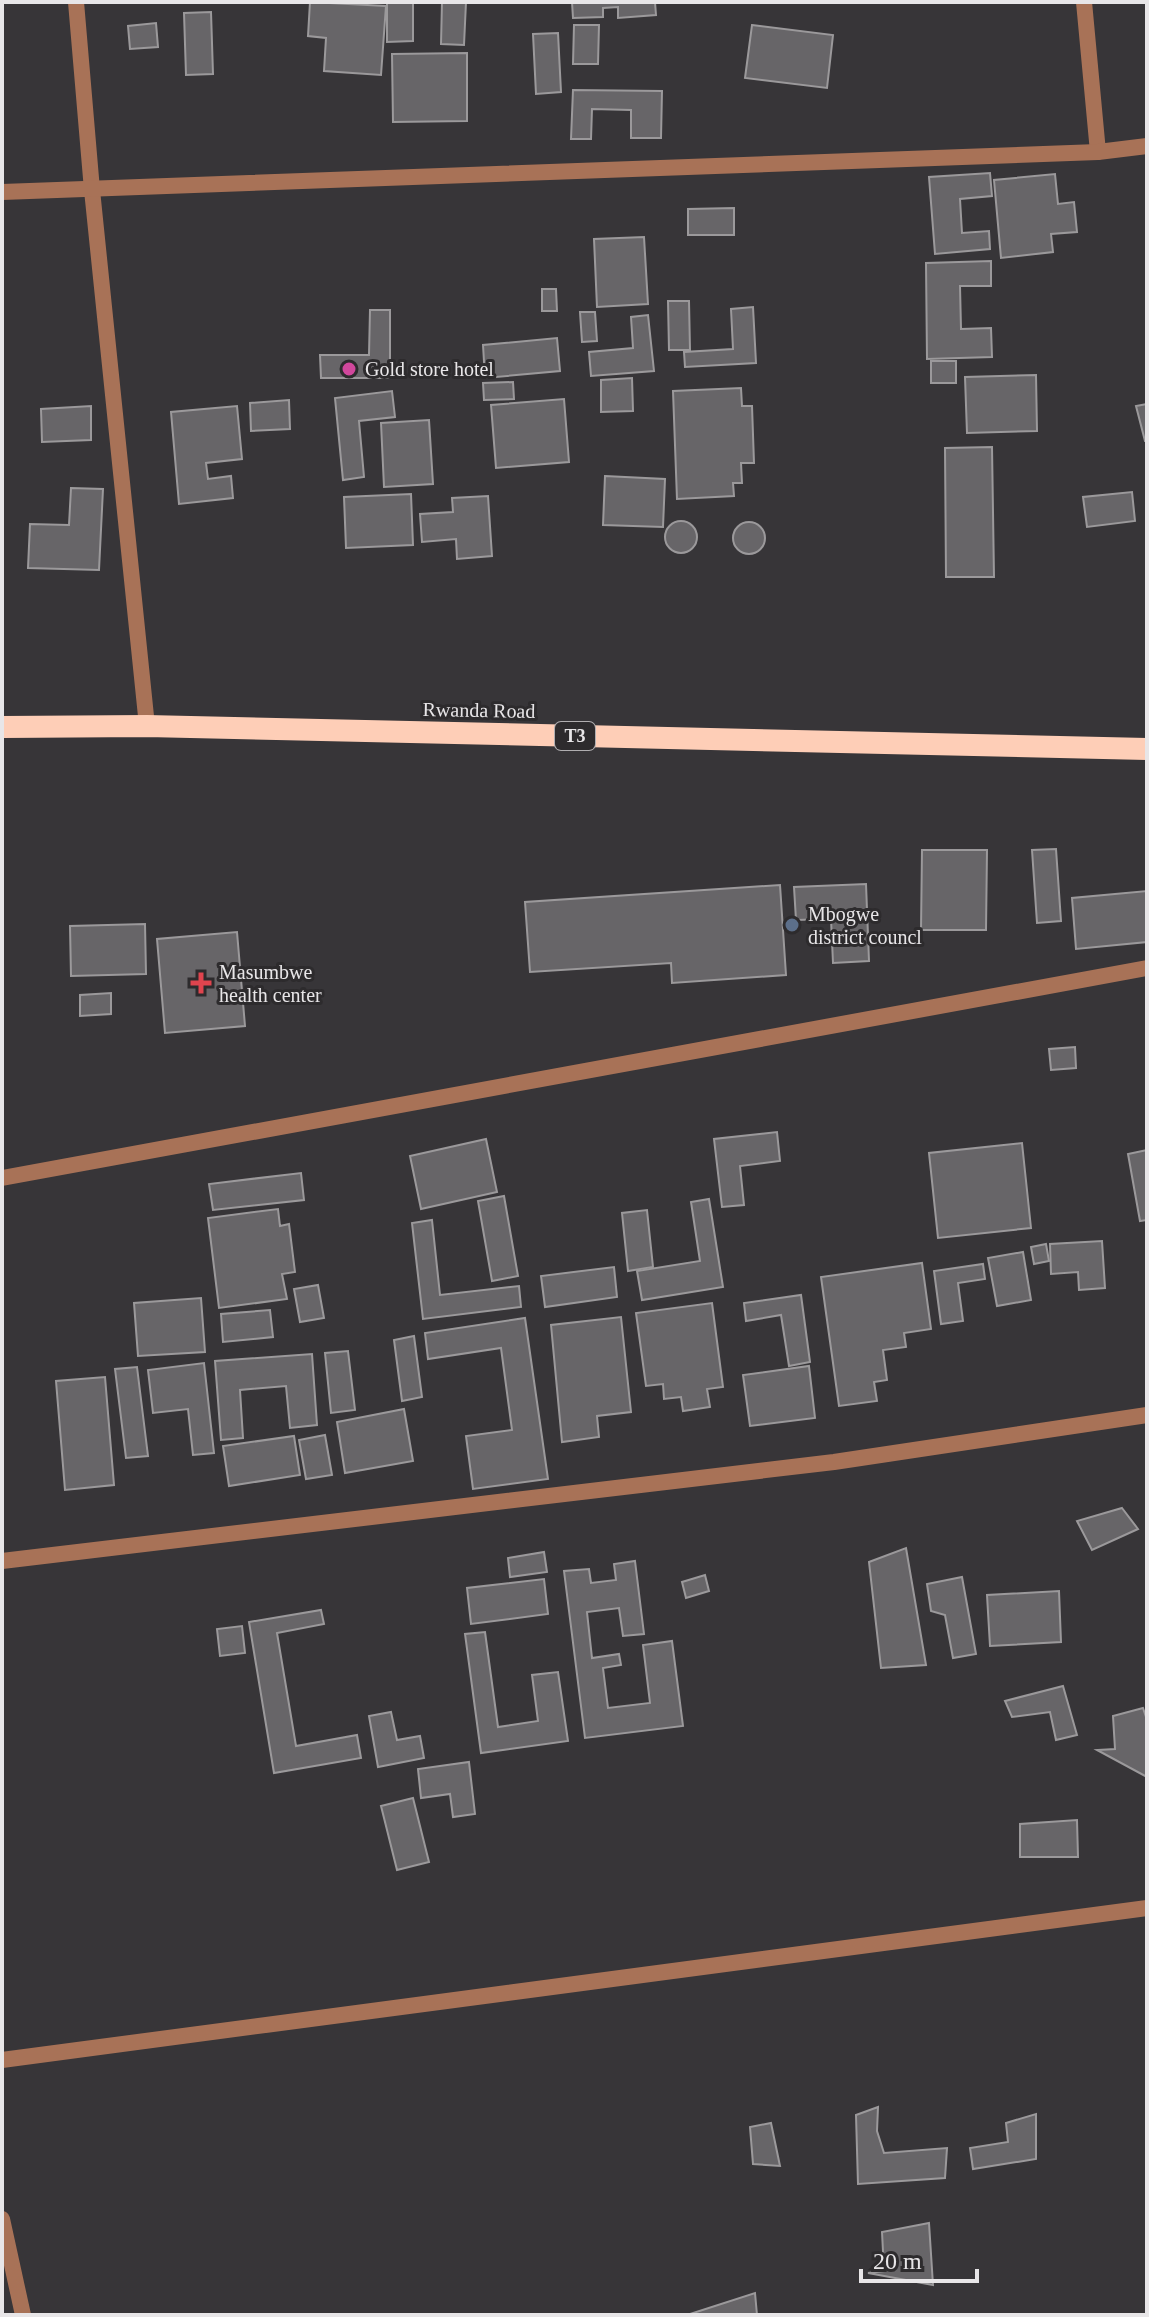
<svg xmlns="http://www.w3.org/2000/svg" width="1149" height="2317" font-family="Georgia,serif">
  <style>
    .building { fill: #676568; stroke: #9b999b; stroke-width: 2 }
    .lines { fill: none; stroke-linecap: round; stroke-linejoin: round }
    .minor { stroke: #a87257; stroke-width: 16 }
    .trunk { stroke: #feceb7; stroke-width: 22 }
    .hotel-dot { fill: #d1479c; stroke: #2d2b2d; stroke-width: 3 }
    .service-dot { fill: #5c6f8a; stroke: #2d2b2d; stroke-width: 3 }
    .health-dot { fill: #e0444e; stroke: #2d2b2d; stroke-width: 3 }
    .labels { text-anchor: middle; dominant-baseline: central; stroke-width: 6; stroke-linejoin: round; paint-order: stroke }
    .shield { fill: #2d2b2d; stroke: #b0aeb0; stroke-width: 2 }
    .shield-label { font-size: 18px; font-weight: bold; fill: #e8e6e8 }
    .poi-label { font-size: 20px; fill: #e8e6e8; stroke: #2d2b2d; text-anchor: start }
    .street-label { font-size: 20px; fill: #e8e6e8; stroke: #2d2b2d }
  </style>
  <rect width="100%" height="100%" fill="#373538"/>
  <g class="building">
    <polygon points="310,2 386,6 381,75 324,71 326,38 308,36"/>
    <polygon points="387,2 413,2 413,41 387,42"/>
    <polygon points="442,2 466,2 464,45 441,44"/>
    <polygon points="572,2 655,2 656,15 618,18 618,7 603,8 603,17 573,18"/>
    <polygon points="211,12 213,74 186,75 184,13"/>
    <polygon points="156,23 158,47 130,49 128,26"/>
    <polygon points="574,25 599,25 598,64 573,64"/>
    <polygon points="752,25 833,35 827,88 745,78"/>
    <polygon points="558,33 561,92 536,94 533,34"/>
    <polygon points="467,53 467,121 393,122 392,54"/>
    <polygon points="573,90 662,91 661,138 631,138 631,110 592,109 591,139 571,139"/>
    <polygon points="990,173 992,196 960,199 962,233 989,231 990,249 935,254 929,177"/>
    <polygon points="1055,174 1058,204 1074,202 1077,232 1051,234 1053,252 1001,258 994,180"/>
    <polygon points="734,208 734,235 688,235 688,209"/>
    <polygon points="644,237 648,304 597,307 594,239"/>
    <polygon points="991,261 991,286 960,286 961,329 991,328 992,357 927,359 926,263"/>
    <polygon points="542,289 556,289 557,311 542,311"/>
    <polygon points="668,301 689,301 690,350 669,350"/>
    <polygon points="753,307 756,363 685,367 684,352 733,349 731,309"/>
    <polygon points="370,310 390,310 390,378 321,378 320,355 369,355"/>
    <polygon points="580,312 595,312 597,341 582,342"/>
    <polygon points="648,315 654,371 591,376 589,352 633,348 631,317"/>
    <polygon points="557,338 560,371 485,378 483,345"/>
    <rect x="931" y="361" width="25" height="22"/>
    <polygon points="1036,375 1037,431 967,433 965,377"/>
    <polygon points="632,378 633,411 601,412 601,380"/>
    <polygon points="513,382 514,399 484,400 483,383"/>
    <polygon points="741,388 742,406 752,406 754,463 741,463 742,483 733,483 734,496 677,499 673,391"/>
    <polygon points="392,391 395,417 359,421 364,477 343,480 335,398"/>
    <polygon points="564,399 569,462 496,468 491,405"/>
    <polygon points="289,400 290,429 251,431 250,403"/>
    <polygon points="1147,404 1147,441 1145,441 1136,406"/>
    <polygon points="91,406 91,440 42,442 41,409"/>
    <polygon points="237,406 242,459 206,463 208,479 231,476 233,498 179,504 171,412"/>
    <polygon points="429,420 433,484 384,487 381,423"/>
    <polygon points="992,447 994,577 946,577 945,448"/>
    <polygon points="605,476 665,479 663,527 603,525"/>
    <polygon points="71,488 103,489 99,570 28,568 30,524 69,525"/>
    <polygon points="1132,492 1135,521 1087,527 1083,497"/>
    <polygon points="411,494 413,545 346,548 344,497"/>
    <polygon points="488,496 492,556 457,559 456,539 422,542 420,514 453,512 452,498"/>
    <circle cx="681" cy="537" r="16"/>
    <circle cx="749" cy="538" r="16"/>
    <polygon points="1056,849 1061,921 1037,923 1032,850"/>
    <polygon points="922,850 987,850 986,930 921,930"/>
    <polygon points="866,884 869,961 833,963 831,919 796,920 794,887"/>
    <polygon points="780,885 786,975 672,983 671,963 530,972 525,902"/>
    <polygon points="1147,891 1147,942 1076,949 1072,898"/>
    <polygon points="145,924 146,974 71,976 70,926"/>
    <polygon points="237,932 245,1026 165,1033 157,939"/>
    <polygon points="111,993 111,1014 80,1016 80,995"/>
    <polygon points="1075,1047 1076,1068 1051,1070 1049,1049"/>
    <polygon points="777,1132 780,1161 740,1166 744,1205 722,1207 714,1139"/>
    <polygon points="486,1139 497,1192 421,1209 410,1156"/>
    <polygon points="1022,1143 1031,1228 938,1238 929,1153"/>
    <polygon points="1147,1150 1147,1220 1140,1221 1128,1154"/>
    <polygon points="301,1173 304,1200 213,1210 209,1184"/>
    <polygon points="504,1196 518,1276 492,1281 478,1201"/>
    <polygon points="709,1199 723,1287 642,1300 637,1271 700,1261 691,1202"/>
    <polygon points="278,1209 280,1226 289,1224 295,1272 282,1274 287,1299 219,1308 208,1218"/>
    <polygon points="647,1210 653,1267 628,1271 622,1213"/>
    <polygon points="432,1220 440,1295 519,1286 521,1307 423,1319 412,1223"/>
    <polygon points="1102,1241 1105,1288 1079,1290 1078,1272 1051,1274 1050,1244"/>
    <polygon points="1046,1244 1049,1261 1034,1264 1031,1247"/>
    <polygon points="1023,1252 1031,1300 997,1306 988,1258"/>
    <polygon points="922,1263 931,1329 904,1333 906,1347 883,1350 887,1380 874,1382 877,1401 839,1406 821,1277"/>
    <polygon points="983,1264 985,1279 958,1283 963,1321 941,1324 934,1271"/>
    <polygon points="614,1267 617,1297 545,1307 541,1276"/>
    <polygon points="318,1285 324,1318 300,1322 294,1289"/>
    <polygon points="801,1295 810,1362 789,1366 781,1315 746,1321 744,1303"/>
    <polygon points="201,1298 205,1352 138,1356 134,1303"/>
    <polygon points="712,1303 723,1387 707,1389 710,1407 683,1411 681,1397 664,1399 663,1384 646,1386 636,1313"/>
    <polygon points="270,1310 273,1337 223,1342 221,1314"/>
    <polygon points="621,1317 631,1412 597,1416 599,1437 562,1442 551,1325"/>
    <polygon points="525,1318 548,1479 473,1489 466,1436 512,1430 501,1348 428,1359 425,1333"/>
    <polygon points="414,1336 422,1397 402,1401 394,1340"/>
    <polygon points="348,1351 355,1410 331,1413 325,1353"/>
    <polygon points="312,1354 317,1425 290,1428 286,1386 240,1390 243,1438 221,1440 215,1361"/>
    <polygon points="204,1363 214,1453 193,1455 188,1409 153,1413 148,1370"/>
    <polygon points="809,1366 815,1418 750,1426 743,1375"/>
    <polygon points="137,1367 148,1456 126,1458 115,1369"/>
    <polygon points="105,1377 114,1485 65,1490 56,1381"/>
    <polygon points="404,1409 413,1461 345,1473 337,1422"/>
    <polygon points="325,1435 332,1475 306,1479 299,1440"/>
    <polygon points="294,1436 300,1475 229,1486 223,1446"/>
    <polygon points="1122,1508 1138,1529 1092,1550 1077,1521"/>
    <polygon points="906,1548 926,1665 881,1668 869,1562"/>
    <polygon points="544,1552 547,1572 510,1577 508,1558"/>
    <polygon points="635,1561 644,1634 623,1636 619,1608 587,1612 592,1658 619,1654 621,1665 603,1668 608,1708 650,1703 643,1645 672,1641 683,1726 585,1738 564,1571 589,1569 591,1583 616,1580 614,1564"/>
    <polygon points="705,1575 709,1591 686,1598 682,1582"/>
    <polygon points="962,1577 976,1654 953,1658 945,1615 931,1611 927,1584"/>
    <polygon points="544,1579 548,1614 471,1624 467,1588"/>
    <polygon points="1059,1591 1061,1642 990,1646 987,1595"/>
    <polygon points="321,1610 324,1624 277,1633 296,1746 357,1735 361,1758 274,1773 249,1622"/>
    <polygon points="242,1626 245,1653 220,1656 217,1629"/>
    <polygon points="485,1632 498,1727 538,1721 532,1675 558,1672 568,1741 481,1753 465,1634"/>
    <polygon points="1063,1686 1077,1735 1056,1740 1050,1712 1012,1717 1005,1701"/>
    <polygon points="1143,1708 1147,1720 1147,1777 1097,1750 1115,1749 1113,1716"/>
    <polygon points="391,1712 397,1740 420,1736 424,1758 378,1767 369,1716"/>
    <polygon points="469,1762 475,1814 453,1817 450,1794 421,1798 418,1769"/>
    <polygon points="413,1798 429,1862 397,1870 381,1806"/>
    <polygon points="1077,1820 1078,1857 1020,1857 1020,1824"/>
    <polygon points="878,2107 877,2131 884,2153 947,2148 945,2178 858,2184 856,2115"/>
    <polygon points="1036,2114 1036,2159 973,2169 970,2148 1008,2142 1006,2123"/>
    <polygon points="771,2123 780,2166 753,2164 750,2127"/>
    <polygon points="929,2223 933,2285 868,2273 884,2271 882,2232"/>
    <polygon points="755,2293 757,2315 687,2315"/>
  </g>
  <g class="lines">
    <g class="minor">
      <polyline points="76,2 92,190 147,726"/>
      <polyline points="1084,2 1098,152"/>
      <polyline points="2,192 1098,152 1147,146"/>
      <polyline points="2,1178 1147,968"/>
      <polyline points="2,1561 834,1462 1147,1415"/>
      <polyline points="2,2060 1147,1908"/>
      <polyline points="2,2219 23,2315"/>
    </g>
    <polyline class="trunk" points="2,727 147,726 1147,749"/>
  </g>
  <circle class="hotel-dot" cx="349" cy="369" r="8"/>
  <circle class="service-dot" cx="792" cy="925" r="8"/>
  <path class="health-dot" d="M197 971h8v8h8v8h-8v8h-8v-8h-8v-8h8z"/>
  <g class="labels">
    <rect class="shield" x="555" y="722" width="40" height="28" rx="6"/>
    <g class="shield-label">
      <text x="575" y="736">T3</text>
    </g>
    <g class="poi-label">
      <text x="365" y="369">Gold store hotel</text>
      <text x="808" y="914">Mbogwe<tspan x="808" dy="23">district councl</tspan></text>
      <text x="219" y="972">Masumbwe<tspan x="219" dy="23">health center</tspan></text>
    </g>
    <g class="street-label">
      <text transform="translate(479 710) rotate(1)">Rwanda Road</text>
    </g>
  </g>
  <rect width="1149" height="2317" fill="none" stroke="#e8e6e8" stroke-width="8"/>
  <path d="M861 2269v12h116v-12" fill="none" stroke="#e8e6e8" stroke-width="4"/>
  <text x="873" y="2269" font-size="24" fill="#e8e6e8" stroke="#2d2b2d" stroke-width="6" paint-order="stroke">20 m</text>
</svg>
